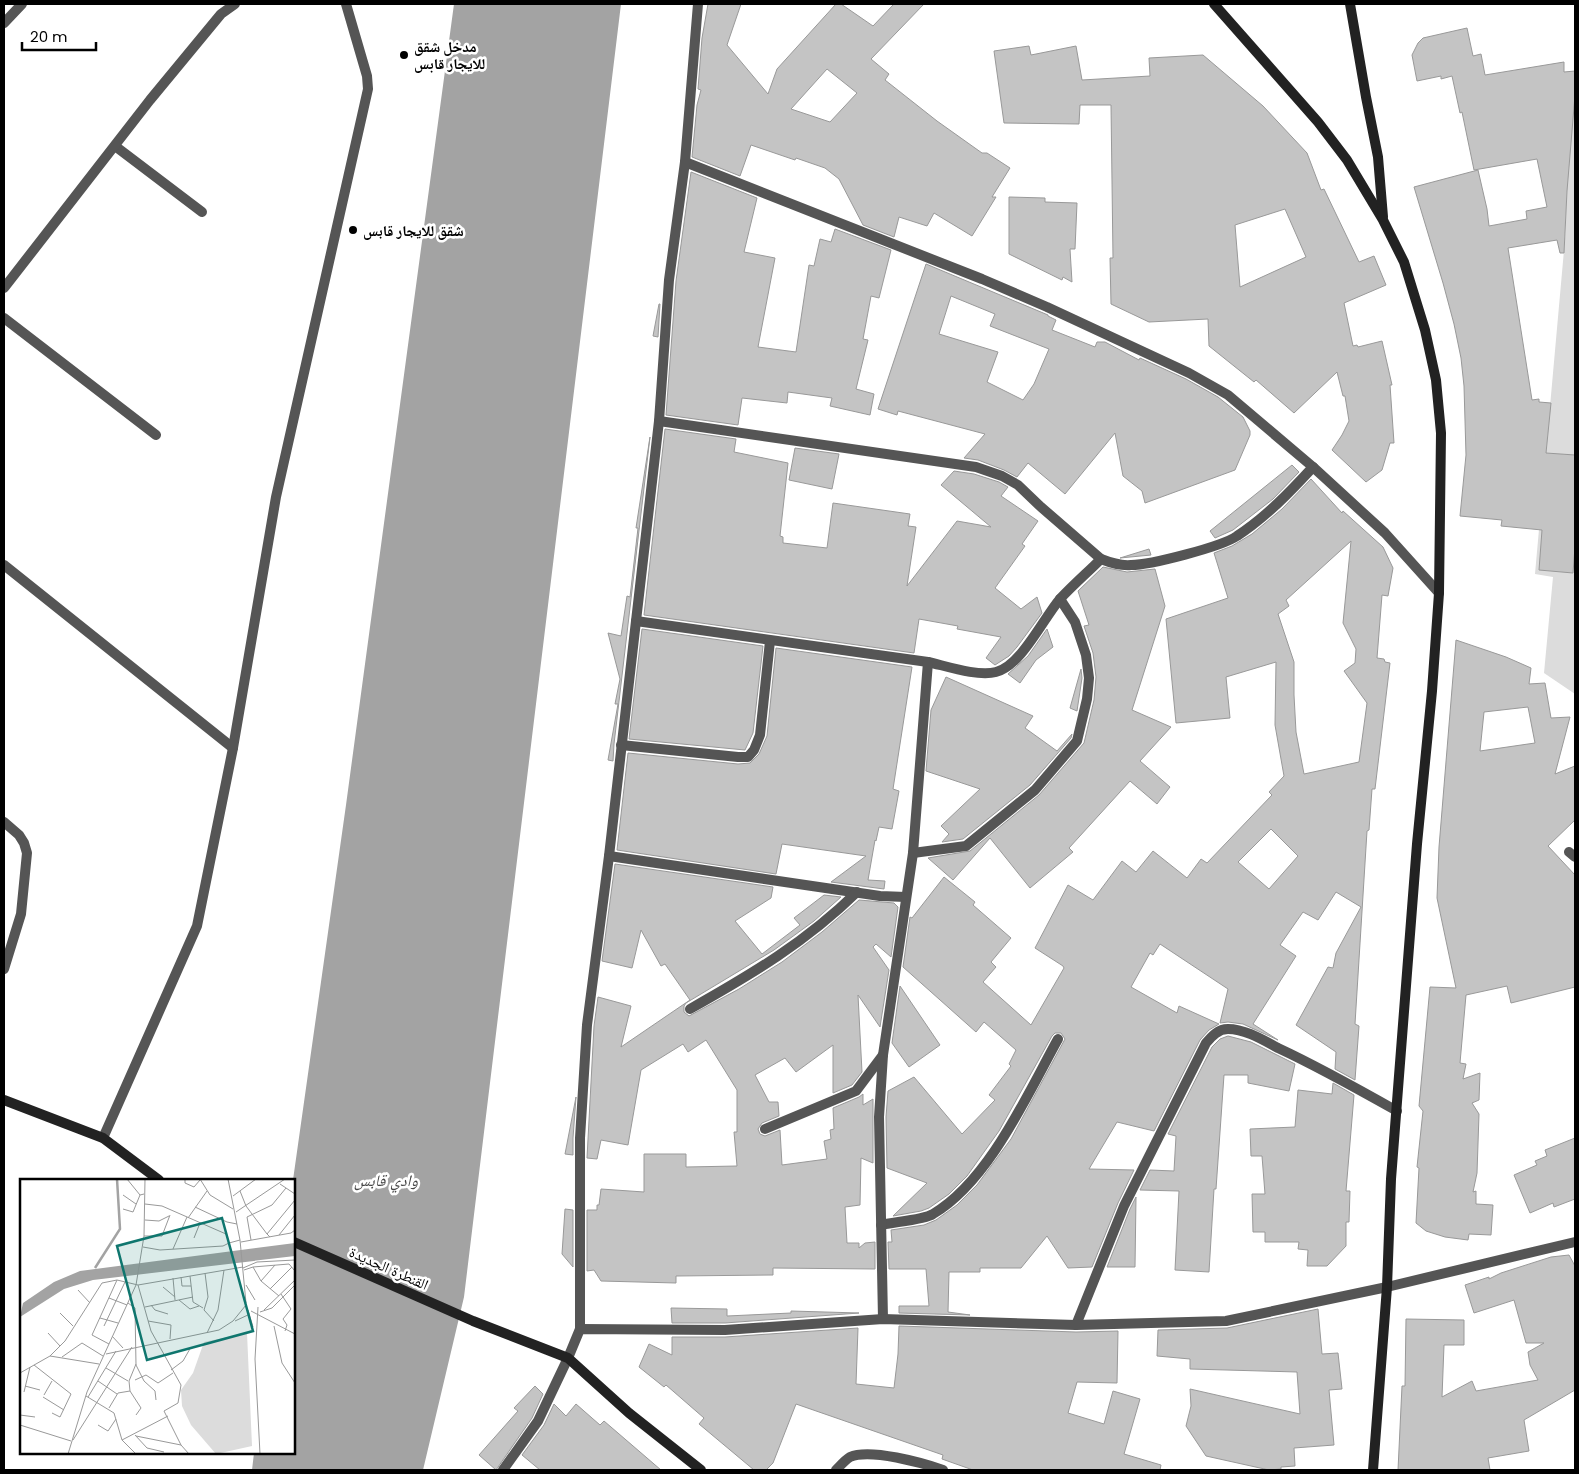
<svg xmlns="http://www.w3.org/2000/svg" width="1579" height="1474" font-family="Poppins,'Noto Naskh Arabic',sans-serif">
  <style>
    .green { fill: #dcdcdc }
    .water { fill: #a3a3a3 }
    .building { fill: #c4c4c4; stroke: #999; fill-rule: evenodd }
    .lines { fill: none; stroke-linecap: round; stroke-linejoin: round }
    .street { stroke: #555; stroke-width: 10 }
    .secondary { stroke: #222; stroke-width: 10 }
    .poi-dot { fill: #000; stroke: #fff; stroke-width: 2 }
    .labels { text-anchor: middle; dominant-baseline: central; stroke-width: 5; stroke-linejoin: round; paint-order: stroke }
    .poi-label { font-size: 15px; font-weight: bold; fill: #000; stroke: #fff; text-anchor: start }
    .street-label { font-size: 15px; fill: #000; stroke: #fff }
    .water-label { font-size: 16px; font-style: italic; fill: #444; stroke: #fff }
    .inset-river { fill: none; stroke: #a3a3a3; stroke-width: 2.5 }
    .inset-road { fill: none; stroke: #999; stroke-width: 1 }
    .view { fill: #0f766e; fill-opacity: 0.15; stroke: #0f766e; stroke-width: 2.5 }
    .inset-edge { fill: none; stroke: #000; stroke-width: 2.5 }
  </style>
  <rect width="100%" height="100%" fill="#fff"/>
  <polygon class="green" points="1575,94 1575,694 1544,673 1553,577 1535,574 1565,239 1567,185"/>
  <polygon class="water" points="454,4 621,4 464,1297 423,1470 252,1470 254,1453 294,1453 293,1180 346,805"/>
  <g class="building">
    <path d="M708,4H741L727,45L768,94L777,69L836,4H841L873,26L894,4H924L871,59L889,74L885,80L937,121L982,153H987L1010,168L992,197H996L972,236L934,213L927,226L899,217L894,237L863,225L839,179L825,168L796,158L795,160L751,145L740,176L692,157L697,105L701,90L698,89L702,38ZM827,69L857,93L830,122L791,109Z"/>
    <polygon points="1467,28 1473,56 1481,54 1485,75 1564,62 1564,72 1575,71 1575,95 1567,191 1564,253 1560,253 1557,240 1508,248 1532,400 1539,399 1539,402 1551,403 1546,453 1575,455 1575,547 1573,573 1539,570 1542,530 1501,526 1502,520 1460,516 1466,455 1464,386 1461,358 1454,324 1443,283 1414,187 1478,170 1487,209 1489,226 1527,219 1526,211 1547,207 1537,159 1474,170 1462,112 1460,113 1452,76 1441,79 1441,76 1417,81 1412,55 1418,43 1423,38"/>
    <path d="M1029,46L1031,55L1076,46L1082,80L1150,76L1149,58L1203,55L1263,106L1307,153L1321,190L1324,189L1359,262L1374,256L1386,285L1344,303L1353,346L1357,345L1358,347L1382,341L1392,385H1390L1394,443H1390L1382,470L1366,482L1332,450L1342,435L1349,421L1345,396H1343L1337,372L1294,413L1256,380L1254,382L1209,346L1208,319L1149,322L1111,304L1110,258H1113L1111,105H1080L1079,124L1004,123L994,51ZM1285,209L1306,257L1240,287L1235,225Z"/>
    <polygon points="691,172 757,198 744,252 775,258 758,347 796,352 809,265 814,266 820,239 831,242 835,229 891,250 879,298 871,296 863,339 868,340 856,389 874,394 870,415 830,406 832,398 788,392 787,403 742,398 738,425 666,415 676,281"/>
    <polygon points="1009,197 1045,198 1045,202 1077,203 1075,249 1070,249 1072,282 1063,277 1062,280 1009,254"/>
    <path d="M926,264L1048,315V316L1056,320L1052,330L1095,347L1097,342H1105L1139,360L1140,358L1186,379L1218,397L1243,417L1250,431V435L1235,470L1145,503L1142,491L1123,476L1115,433L1065,494L1028,463L1017,477L1004,470L978,460L964,458L985,434L898,411L897,415L878,409ZM951,296L995,314L990,326L1049,349L1034,384L1023,400L987,382L998,352L939,334Z"/>
    <polygon points="659,304 660,304 658,337 653,336"/>
    <polygon points="665,429 736,439 734,452 788,463 780,536 783,537 783,543 827,548 833,503 910,514 908,526 916,527 907,586 957,521 991,527 941,485 954,471 974,474 999,482 1008,487 1001,496 1038,521 1022,544 1025,546 995,588 1021,609 1037,597 1042,613 1017,647 1009,656 995,665 986,658 1001,637 957,629 958,626 919,619 914,653 644,615"/>
    <polygon points="650,437 614,744 613,761 608,760 618,704 615,704 620,679 608,633 621,636 627,596 630,597 638,528 636,528"/>
    <polygon points="795,448 839,454 832,489 789,480"/>
    <polygon points="1292,465 1299,472 1273,499 1233,530 1215,538 1210,531"/>
    <path d="M1311,479L1342,513L1343,511L1383,547L1393,568L1388,596L1382,595L1377,658L1384,659L1385,662L1390,663L1375,789H1372L1369,830L1367,831L1355,1024L1359,1026L1355,1080L1335,1069L1336,1052L1296,1025L1328,967L1333,968L1336,953L1361,907L1336,892L1318,920L1303,912L1280,945L1296,956L1253,1024L1278,1040L1243,1024L1228,1022L1220,1023L1228,989L1160,944L1153,955L1150,953L1131,987L1177,1013L1179,1006L1219,1024L1209,1030L1200,1040L1154,1131L1117,1122L1089,1169L1134,1170L1118,1203L1092,1267L1068,1268L1047,1236L1021,1268H980V1272H949L948,1312L970,1315L899,1313V1306H929L926,1269H889L888,1242H892L891,1230L924,1225L936,1220L957,1205L977,1185L1011,1139L1065,1039L1061,1033H1055L1052,1036L999,1131L967,1176L949,1194L929,1208L921,1211L893,1216L927,1183L887,1168L886,1117L888,1091L914,1077L962,1134L995,1100L989,1095L1011,1066L1009,1064L1016,1050L984,1022L976,1032L903,967L910,917L912,918L944,877L975,902L973,905L1011,938L991,962L996,967L983,982L1031,1025L1064,968L1063,966L1035,948L1068,885L1093,900L1122,861L1136,872L1153,851L1187,878L1201,859L1207,863L1272,795L1269,792L1284,776L1275,725L1276,662L1226,677L1230,718L1176,723L1166,619L1228,598L1214,553L1232,546L1252,534L1282,509ZM1351,541L1343,623L1356,649L1355,663L1344,671L1367,703L1359,762L1304,774L1296,732L1294,695V662L1278,614L1289,606L1286,600ZM1271,829L1298,856L1269,889L1238,862Z"/>
    <polygon points="1149,549 1151,555 1120,558"/>
    <polygon points="1103,567 1127,572 1155,569 1165,606 1132,710 1171,727 1140,761 1170,787 1157,804 1130,781 1069,848 1073,852 1030,888 990,838 953,880 928,858 970,851 1039,795 1084,743 1094,700 1096,677 1093,653 1084,626 1089,625 1078,591"/>
    <polygon points="642,629 763,646 753,733 745,750 629,739"/>
    <polygon points="1047,629 1053,647 1036,660 1020,683 1008,674 1028,656"/>
    <path d="M1456,640L1506,657L1531,668L1529,684L1545,683L1551,718L1570,717L1555,774L1575,766V820L1548,846L1575,875V987L1511,1003L1507,986L1466,995L1460,1063L1466,1064L1463,1079L1480,1073L1479,1100L1472,1103L1479,1114L1477,1173L1473,1192L1476,1191V1204L1493,1205L1491,1235L1469,1234L1468,1240L1445,1237L1426,1231L1416,1223L1419,1168L1417,1167L1423,1111L1419,1106L1430,987L1456,988L1437,898L1439,847ZM1528,707L1535,743L1480,751L1484,712Z"/>
    <polygon points="776,648 912,667 893,789 899,791 892,829 879,827 876,841 875,840 868,880 885,881 884,889 831,882 866,856 782,844 776,874 617,850 628,753 738,764 750,763 759,754 767,736"/>
    <polygon points="1081,669 1082,678 1077,711 1070,708"/>
    <polygon points="946,677 1033,716 1025,728 1057,751 1072,734 1071,738 1030,785 963,839 942,842 949,834 941,826 980,789 926,771 931,710"/>
    <polygon points="615,864 773,887 771,898 735,921 762,954 800,925 794,918 824,895 841,897 814,921 774,950 686,1003 684,1006 684,1012 689,1016 739,989 782,962 822,932 859,900 894,903 898,907 891,957 876,944 873,947 889,970 880,1027 858,995 862,1072 852,1085 833,1093 833,1045 796,1072 785,1058 755,1075 769,1102 778,1102 779,1116 762,1123 758,1129 760,1134 765,1136 780,1130 782,1165 827,1159 824,1141 831,1139 830,1130 834,1129 833,1108 859,1097 863,1094 863,1105 873,1099 873,1163 861,1158 860,1205 845,1207 847,1243 859,1243 859,1248 865,1243 875,1242 875,1269 773,1268 773,1275 676,1276 676,1283 601,1281 594,1270 587,1271 587,1210 597,1210 597,1205 599,1205 601,1189 644,1192 644,1154 686,1154 686,1167 737,1166 734,1132 737,1132 737,1090 706,1040 688,1052 683,1044 641,1070 628,1145 601,1140 597,1159 587,1158 594,1026 598,997 631,1006 621,1047 690,1000 665,964 661,966 641,930 632,968 602,961"/>
    <polygon points="900,986 940,1045 909,1067 892,1043"/>
    <polygon points="1228,1036 1251,1042 1295,1064 1289,1091 1248,1083 1248,1075 1224,1075 1216,1189 1214,1189 1209,1272 1175,1270 1179,1191 1140,1190 1150,1170 1174,1171 1176,1136 1168,1134 1212,1047 1220,1039"/>
    <polygon points="1333,1083 1354,1095 1346,1191 1350,1191 1349,1222 1346,1222 1346,1246 1327,1266 1307,1266 1308,1250 1298,1249 1299,1242 1265,1242 1265,1232 1253,1232 1252,1194 1265,1194 1262,1156 1251,1156 1250,1129 1295,1127 1298,1090 1332,1094"/>
    <polygon points="576,1097 573,1138 573,1155 565,1154"/>
    <polygon points="1575,1138 1575,1199 1554,1207 1553,1203 1530,1213 1514,1175 1537,1165 1535,1161 1547,1156 1545,1150"/>
    <polygon points="1136,1197 1135,1267 1107,1267 1130,1209"/>
    <polygon points="565,1209 573,1210 573,1267 562,1254"/>
    <polygon points="1569,1255 1575,1266 1575,1390 1524,1420 1529,1451 1488,1458 1490,1470 1398,1470 1402,1386 1405,1386 1406,1319 1464,1320 1464,1345 1444,1345 1442,1397 1472,1381 1476,1391 1538,1380 1530,1365 1528,1352 1544,1343 1526,1343 1514,1300 1474,1313 1465,1285 1489,1277 1489,1279 1501,1273 1551,1257"/>
    <polygon points="671,1308 727,1309 727,1316 791,1313 791,1311 859,1313 725,1323 672,1323"/>
    <polygon points="1318,1309 1322,1354 1338,1353 1342,1389 1329,1390 1334,1445 1294,1448 1295,1466 1281,1467 1281,1469 1269,1470 1206,1456 1186,1426 1191,1406 1190,1389 1300,1414 1297,1372 1190,1369 1190,1359 1157,1356 1158,1330 1227,1328"/>
    <polygon points="899,1326 1076,1332 1118,1331 1117,1383 1077,1382 1068,1413 1104,1424 1113,1391 1140,1399 1124,1454 1161,1465 1160,1470 973,1470 942,1459 943,1455 796,1404 773,1463 766,1470 754,1470 699,1424 704,1418 666,1385 664,1387 639,1367 649,1344 672,1355 672,1337 725,1337 858,1328 856,1384 894,1388 898,1354"/>
    <polygon points="535,1386 543,1394 532,1418 496,1470 479,1455 518,1411 514,1408"/>
    <polygon points="554,1404 566,1416 576,1404 600,1425 604,1421 661,1470 540,1470 522,1455 544,1425"/>
  </g>
  <g class="lines">
    <g class="street">
      <polyline points="4,23 22,4"/>
      <polyline points="115,146 202,212"/>
      <polyline points="685,162 982,279 1047,307 1189,373 1228,395 1313,467 1385,533 1439,593"/>
      <polyline points="4,288 150,100 221,14 235,4"/>
      <polyline points="4,318 156,435"/>
      <path d="M659,421L976,467L1002,476L1018,485L1041,507L1101,559C1111,563 1120,566 1131,565C1150,565 1221,547 1237,536C1266,517 1290,492 1313,467"/>
      <polyline points="4,565 233,748"/>
      <path d="M636,621L928,662C946,666 978,677 996,672C1021,666 1043,619 1060,599C1073,585 1088,572 1101,559"/>
      <polyline points="621,745 738,757 748,757 754,750 760,735 770,641"/>
      <polyline points="4,822 19,835 24,843 27,853 21,914 4,969"/>
      <polyline points="1569,852 1575,857"/>
      <polyline points="913,853 966,846 1035,790 1077,741 1087,699 1089,678 1086,655 1075,622 1060,599"/>
      <polyline points="609,856 880,896 906,897"/>
      <path d="M690,1009C752,974 806,942 857,892"/>
      <polyline points="765,1129 856,1091 883,1055"/>
      <polyline points="103,1138 197,926 233,748 276,497 368,89 367,76 346,4"/>
      <path d="M881,1225C893,1222 924,1220 933,1214C989,1181 1027,1095 1058,1039"/>
      <polyline points="883,1319 879,1117 883,1055 913,853 928,662"/>
      <path d="M1076,1325L1124,1206L1206,1043C1212,1036 1218,1029 1228,1029C1245,1029 1263,1040 1278,1048C1319,1067 1358,1089 1397,1111"/>
      <polyline points="580,1329 580,1138 587,1025 609,856 659,421 669,280 685,162 698,4"/>
      <polyline points="503,1470 538,1421 568,1358 580,1329 725,1330 883,1319 1076,1325 1226,1321 1387,1287 1575,1242"/>
      <path d="M836,1470C840,1466 845,1460 850,1457C870,1448 923,1463 943,1470"/>
    </g>
    <g class="secondary">
      <polyline points="1214,4 1318,122 1347,160 1383,220 1404,262 1425,330 1436,380 1441,433 1439,593 1432,691 1417,844 1391,1179 1387,1287 1373,1470"/>
      <polyline points="1350,4 1366,97 1378,157 1383,217"/>
      <polyline points="4,1100 103,1138 159,1180"/>
      <polyline points="294,1242 473,1321 568,1358 629,1413 701,1470"/>
    </g>
  </g>
  <g class="poi-dot">
    <circle cx="404" cy="55" r="5"/>
    <circle cx="353" cy="230" r="5"/>
  </g>
  <g class="labels">
    <g class="poi-label">
      <text x="414" y="46">مدخل شقق<tspan x="414" dy="17">للايجار قابس</tspan></text>
      <text x="363" y="230">شقق للايجار قابس</text>
    </g>
    <g class="street-label">
      <text transform="translate(389 1268) rotate(24)">القنطرة الجديدة</text>
    </g>
    <g class="water-label">
      <text x="386" y="1180">وادي قابس</text>
    </g>
  </g>
  <g transform="translate(20 1179)">
    <rect width="275" height="275" fill="#fff"/>
    <path d="M227,154L232,267L196,275L171,246L162,227L161,211L173,194L184,163Z" fill="#dcdcdc"/>
    <path d="M275,64V77L73,101L44,110L0,138L3,124L34,103L60,92Z" fill="#a3a3a3"/>
    <path class="inset-river" d="M75,89L100,50L97,0"/>
    <path class="inset-road" d="M107,0L120,16L124,15M165,0V4L174,8L180,1M180,0L190,16L213,30M208,0L220,61L226,124M260,5L275,15M220,12L226,27M103,16L116,25M213,17L236,0M125,25L142,27L206,55L209,64L220,61M226,27L247,55M175,28L207,43L217,45M103,30L113,33L120,16M216,33L265,0M168,39L187,12M125,41L139,42L149,37M259,56L275,36M124,57H142L150,36M250,58L247,55L275,21M174,59L180,44M231,61L227,38L252,26L266,9M221,63L271,54L275,51M123,68L140,71L203,67L209,64M153,70L167,38M233,88L269,85L275,92M223,89L237,83L275,81M224,91L233,88L241,102L259,117M185,94L188,118L184,131L194,142M170,97L173,123L183,129M161,98L162,107H171M153,99L155,121M241,102L255,86M118,106L223,88M226,106L235,121M143,108L155,118M250,110L272,88M58,111L70,124M261,115L271,130L263,140L267,146L265,152M89,119L107,126M159,121L170,130L179,127M108,124L115,129L116,186L124,202L135,212L136,221M131,126L135,131L148,135M125,128L173,118M238,128L235,180L240,275M228,131L233,148M244,131L275,101M231,132L275,155M240,133L252,129L275,106M40,134L53,147M80,139L98,144M128,142L151,146L150,160M215,142L230,135M84,147L105,103M254,147L262,184L275,204M28,154L40,167M187,154L198,131L204,91M92,157L103,169M89,165L72,156L97,101M86,175L199,151L213,142L226,126M30,177L45,162L82,104L97,101L118,106L131,152L161,206L158,224L144,232L161,266M42,178L62,164L83,177M116,185L109,202L110,212L121,229L116,236M14,186L51,215L40,238L32,234M86,189L108,202M151,191L163,182L171,168M0,194L30,177L79,185M115,201L126,196L138,204L153,194M78,202L97,215M5,207L20,211M4,213L10,188M24,216L32,202M66,217L94,234L102,261L116,275M23,218L44,231M68,218L96,172M89,229L98,214L110,212M0,236L15,238M0,246L51,262M78,246L88,252L96,240M115,256L127,269L144,273M116,257L161,266L169,275M53,261L112,168M102,261L148,237M48,275L67,213L116,106L124,57L125,0"/>
    <path class="view" d="M202,39L233,152L127,181L97,67Z"/>
    <rect width="275" height="275" class="inset-edge"/>
  </g>
  <rect width="1579" height="1474" fill="none" stroke="#000000" stroke-width="10"/>
  <path d="M22 42v8h74v-8" fill="none" stroke="#000000" stroke-width="2.5"/>
  <text x="30" y="42" font-size="15" fill="#000000" stroke="#ffffff" stroke-width="4" paint-order="stroke">20 m</text>
</svg>
